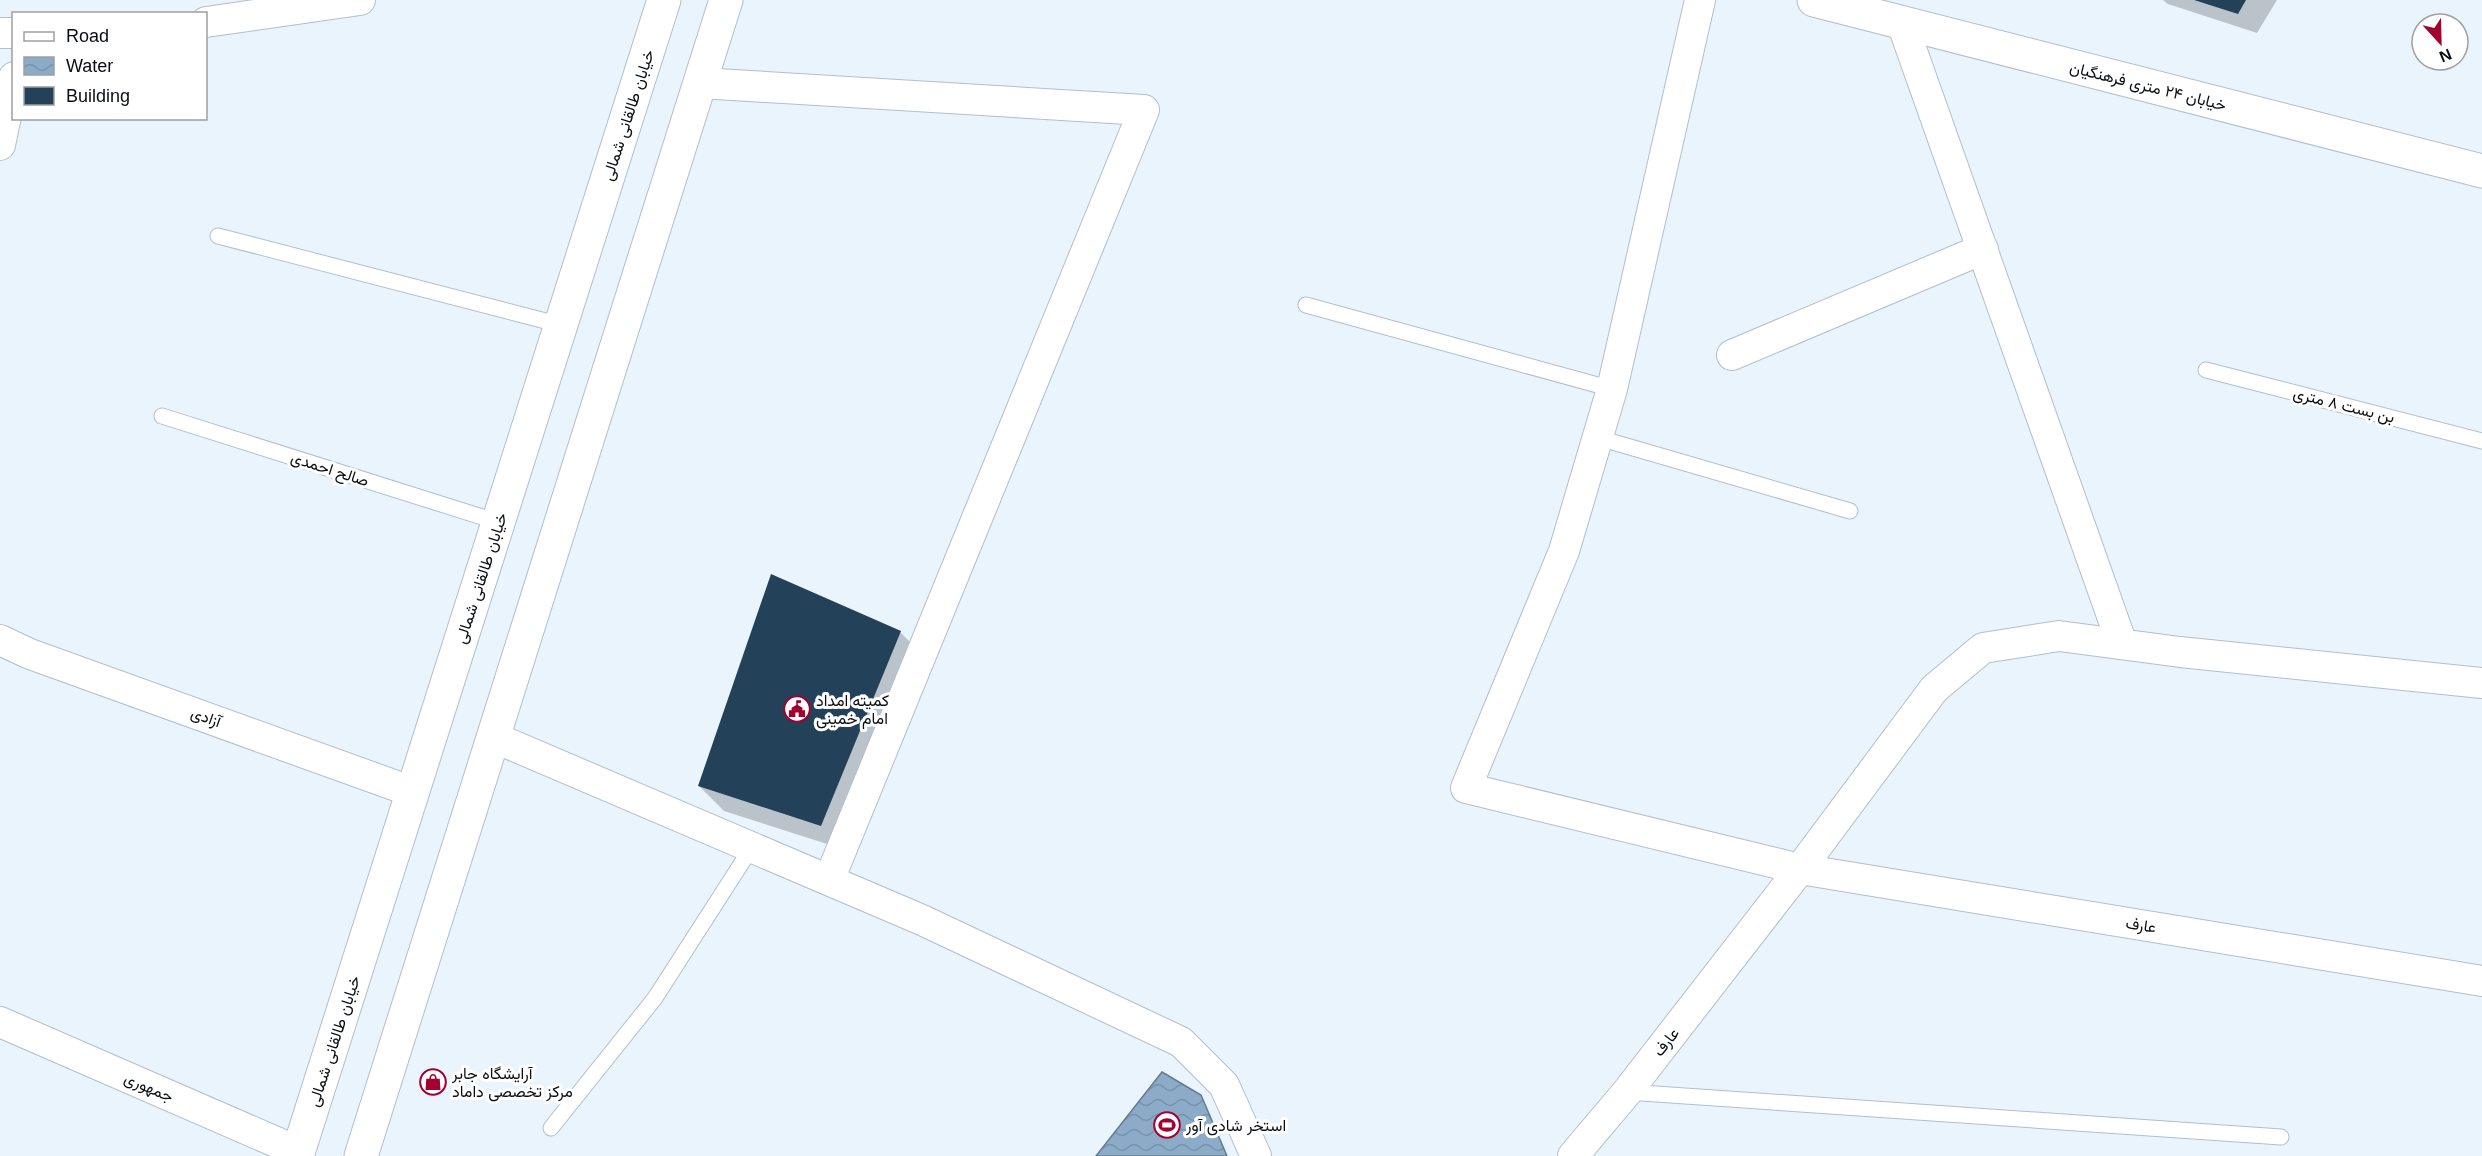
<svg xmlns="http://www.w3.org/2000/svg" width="2482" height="1156" font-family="Helvetica,Vazirmatn,sans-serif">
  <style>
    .water { fill: url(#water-waves); stroke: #647c91; stroke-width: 1.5 }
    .shadow { fill: #0003 }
    .building { fill: #234159 }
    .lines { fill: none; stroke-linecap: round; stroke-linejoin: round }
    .lane-casing { stroke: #b2bfca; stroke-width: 17 }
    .street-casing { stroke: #b2bfca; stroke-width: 32 }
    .secondary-casing { stroke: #b2bfca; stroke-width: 35 }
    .lane { stroke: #fff; stroke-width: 15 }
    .street { stroke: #fff; stroke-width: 30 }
    .secondary { stroke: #fff; stroke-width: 33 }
    .labels { text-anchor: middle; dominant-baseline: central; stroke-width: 6; stroke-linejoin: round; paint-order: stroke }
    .street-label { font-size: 16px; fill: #0a0e12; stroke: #fff }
    .poi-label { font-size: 16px; fill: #0a0e12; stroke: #fff; text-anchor: start }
  </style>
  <defs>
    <pattern id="water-waves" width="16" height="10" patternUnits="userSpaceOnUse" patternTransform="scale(1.5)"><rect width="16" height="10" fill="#8babc8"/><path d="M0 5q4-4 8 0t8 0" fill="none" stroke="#7792ab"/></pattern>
  </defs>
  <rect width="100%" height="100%" fill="#e9f4fd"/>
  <polygon class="water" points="1162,1072 1201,1095 1227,1156 1096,1156"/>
  <g class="shadow">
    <polygon points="2163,0 2277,0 2257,33 2168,4"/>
    <polygon points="900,632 925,657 846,850 724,811 699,786"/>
  </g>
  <g class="building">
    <polygon points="2194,0 2246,0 2238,14"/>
    <polygon points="771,574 901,631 821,826 698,786"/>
  </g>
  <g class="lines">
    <g class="lane-casing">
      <g id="lane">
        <polyline points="218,236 561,325"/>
        <polyline points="1306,305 1612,389"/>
        <polyline points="2206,370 2482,441"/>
        <polyline points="162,416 498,522"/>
        <polyline points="1599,438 1850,511"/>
        <polyline points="1627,1092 2281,1137"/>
        <polyline points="551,1128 655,998 752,847"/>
      </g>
    </g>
    <g class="street-casing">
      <g id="street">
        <polyline points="1700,0 1612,389 1564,551 1466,788 1800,869 2482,981"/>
        <polyline points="206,22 360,0"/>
        <polyline points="1902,23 2122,644"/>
        <polyline points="0,33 14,33"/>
        <polyline points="700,83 1144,110 829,880"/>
        <polyline points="0,145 14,77"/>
        <polyline points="1732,355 1983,249"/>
        <polyline points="0,640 30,654 413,792"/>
        <polyline points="493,737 922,920 1181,1042 1224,1085 1256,1156"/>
        <polyline points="0,1022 299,1152"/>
        <polyline points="1573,1156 1627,1092 1800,869 1934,689 1983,648 2059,636 2180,652 2482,683"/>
      </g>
    </g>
    <g class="secondary-casing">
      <g id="secondary">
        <polyline points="1814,0 2482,171"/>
        <polyline points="297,1156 664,0"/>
        <polyline points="361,1156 726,0"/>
      </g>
    </g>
    <use href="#lane" class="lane"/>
    <use href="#street" class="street"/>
    <use href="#secondary" class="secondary"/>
  </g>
  <defs>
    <g id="civic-ring" transform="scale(1.35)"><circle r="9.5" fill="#fff" stroke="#a20230" stroke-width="1.5"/><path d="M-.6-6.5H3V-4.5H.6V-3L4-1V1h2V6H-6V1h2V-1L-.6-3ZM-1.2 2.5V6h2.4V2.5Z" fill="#a20230"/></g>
    <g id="shop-ring" transform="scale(1.35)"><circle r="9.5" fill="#fff" stroke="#a20230" stroke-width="1.5"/><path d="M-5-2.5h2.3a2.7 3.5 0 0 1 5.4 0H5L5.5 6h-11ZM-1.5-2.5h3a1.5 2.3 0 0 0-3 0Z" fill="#a20230"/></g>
    <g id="stadium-ring" transform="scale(1.35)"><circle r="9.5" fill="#fff" stroke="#a20230" stroke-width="1.5"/><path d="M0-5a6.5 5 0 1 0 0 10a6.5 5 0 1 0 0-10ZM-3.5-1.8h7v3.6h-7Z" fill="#a20230"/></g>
  </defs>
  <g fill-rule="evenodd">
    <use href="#civic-ring" x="797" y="709"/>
    <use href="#shop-ring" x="433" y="1082"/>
    <use href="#stadium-ring" x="1167" y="1125"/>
  </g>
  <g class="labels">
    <g class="street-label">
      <text transform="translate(2148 86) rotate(14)">خیابان ۲۴ متری فرهنگیان</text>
      <text transform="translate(628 115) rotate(-72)">خیابان طالقانی شمالی</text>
      <text transform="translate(2344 405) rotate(14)">بن بست ۸ متری</text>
      <text transform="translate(330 469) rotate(18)">صالح احمدی</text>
      <text transform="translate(481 578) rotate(-72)">خیابان طالقانی شمالی</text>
      <text transform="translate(206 717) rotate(20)">آزادی</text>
      <text transform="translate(2141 925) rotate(9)">عارف</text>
      <text transform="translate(334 1041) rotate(-72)">خیابان طالقانی شمالی</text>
      <text transform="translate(1666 1042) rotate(-52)">عارف</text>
      <text transform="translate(149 1087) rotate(23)">جمهوری</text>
    </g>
    <g class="poi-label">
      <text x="816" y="700">کمیته امداد<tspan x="816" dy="18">امام خمینی</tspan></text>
      <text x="452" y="1073">آرایشگاه جابر<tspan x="452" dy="18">مرکز تخصصی داماد</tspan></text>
      <text x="1186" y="1125">استخر شادی آور</text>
    </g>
  </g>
  <rect x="12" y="12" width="195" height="108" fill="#ffffff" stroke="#9d9fa0" stroke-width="1.5"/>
  <rect x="24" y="32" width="30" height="9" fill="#ffffff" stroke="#9d9fa0" stroke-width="1.5"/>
  <text x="66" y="42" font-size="18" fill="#0a0e12">Road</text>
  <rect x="24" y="57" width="30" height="18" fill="url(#water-waves)" stroke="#9d9fa0" stroke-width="1.5"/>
  <text x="66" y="72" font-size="18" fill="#0a0e12">Water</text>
  <rect x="24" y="87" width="30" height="18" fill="#234159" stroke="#9d9fa0" stroke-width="1.5"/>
  <text x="66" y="102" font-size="18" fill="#0a0e12">Building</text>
  <g transform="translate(2440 42) rotate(158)"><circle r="28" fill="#ffffff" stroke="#9d9fa0" stroke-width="1.5"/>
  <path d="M0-4.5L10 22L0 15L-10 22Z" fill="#a20230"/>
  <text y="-9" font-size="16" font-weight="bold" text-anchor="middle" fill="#0a0e12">N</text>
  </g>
</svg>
